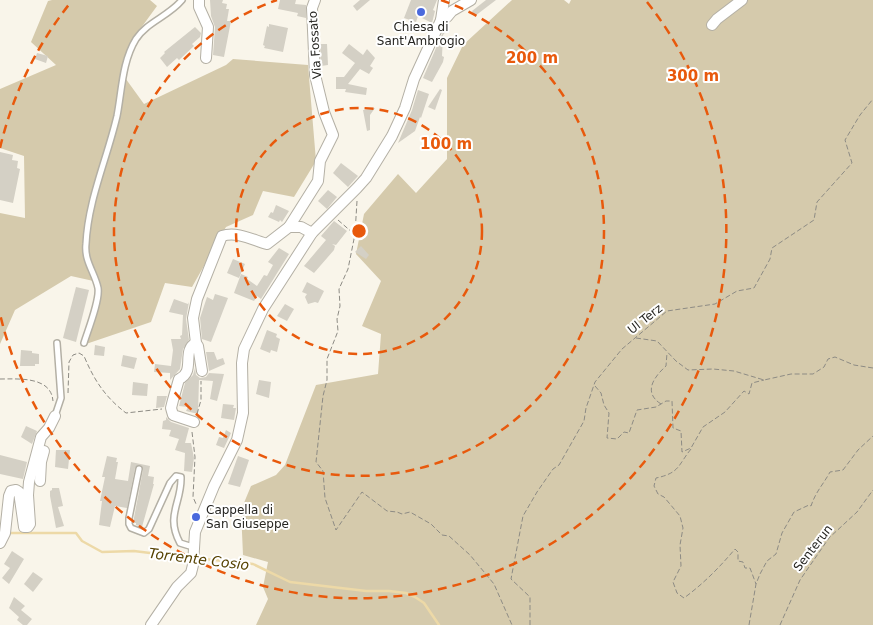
<svg xmlns="http://www.w3.org/2000/svg" width="873" height="625" font-family="'DejaVu Sans',sans-serif">
  <style>
    .green { fill: #d5caac }
    .lines { fill: none; stroke-linecap: round; stroke-linejoin: round }
    .stream { stroke: #edd9a7; stroke-width: 2.5 }
    .building { fill: #d4d0c5 }
    .lane-casing { stroke: #b4b0a5; stroke-width: 8 }
    .street-casing { stroke: #b4b0a5; stroke-width: 12 }
    .path { stroke: #8d8b84; stroke-width: 1; stroke-dasharray: 5 2.5; stroke-linecap: butt }
    .lane { stroke: #fff; stroke-width: 5 }
    .street { stroke: #fff; stroke-width: 10 }
    .ring { fill: none; stroke: #e8590c; stroke-width: 2.5; stroke-dasharray: 9 6 }
    .poi-dot { fill: #4a69dd; stroke: #fff; stroke-width: 2 }
    .labels { text-anchor: middle; dominant-baseline: central; stroke-width: 4; stroke-linejoin: round; paint-order: stroke }
    .poi-label { font-size: 12px; fill: #252420; stroke: #fff }
    .street-label { font-size: 12px; fill: #252420; stroke: #fff }
    .water-label { font-size: 14px; font-style: italic; fill: #564201; stroke: #fff }
    .centre { fill: #e8590c; stroke: #fff; stroke-width: 2.5 }
    .ring-label { font-size: 15px; text-anchor: middle; font-weight: bold; fill: #e8590c; stroke: #fff; stroke-width: 4; stroke-linejoin: round; paint-order: stroke }
  </style>
  <rect width="100%" height="100%" fill="#f9f5ea"/>
  <g class="green">
    <polygon points="52,0 150,0 157,6 130,43 123,75 144,104 226,65 233,59 308,65 316,161 294,197 263,191 253,215 226,227 192,287 165,283 151,322 86,344 98,282 71,276 15,310 0,344 0,213 25,218 24,156 0,148 0,89 56,65 31,42 48,1"/>
    <polygon points="512,0 564,0 569,4 571,0 873,0 873,625 256,625 268,599 263,587 268,562 243,555 241,510 251,486 276,475 285,465 316,385 378,374 381,334 362,326 381,281 356,254 364,214 398,174 416,193 447,159 447,78 463,45"/>
  </g>
  <g class="lines">
    <g class="stream">
      <polyline points="8,533 76,533 82,541 102,552 134,551 190,558"/>
      <polyline points="195,558 253,564 290,582 366,591 389,591 406,593 415,597 424,603 439,625"/>
    </g>
  </g>
  <g class="building">
    <polygon points="210,0 223,0 222,3 227,4 226,9 229,9 227,21 231,21 224,57 213,55 215,27 211,16"/>
    <polygon points="280,0 296,0 295,4 306,5 306,18 297,16 298,13 278,9"/>
    <polygon points="360,0 370,0 357,11 353,6"/>
    <polygon points="411,0 437,0 433,10 435,11 432,23 418,16 416,22 404,18"/>
    <polygon points="486,0 496,0 475,16 472,11"/>
    <polygon points="269,24 288,28 283,52 264,48 265,46 263,45 267,26 269,27"/>
    <polygon points="446,25 449,28 443,35 442,56 444,57 443,62 432,82 423,78"/>
    <polygon points="195,27 201,33 200,37 192,44 194,46 179,60 177,58 167,67 160,58 165,53 164,52"/>
    <polygon points="320,44 327,44 328,65 321,66"/>
    <polygon points="349,44 363,55 367,49 375,58 370,66 373,68 369,74 360,69 348,84 367,88 366,95 345,92 346,89 336,89 336,77 344,77 355,63 342,53"/>
    <polygon points="37,53 48,56 46,63 35,59"/>
    <polygon points="440,89 442,90 435,110 428,107"/>
    <polygon points="418,90 429,94 421,118 420,117 415,131 398,143 412,110"/>
    <polygon points="375,108 370,115 370,130 367,131 363,110"/>
    <polygon points="0,152 13,155 12,160 18,161 17,168 20,169 13,203 0,200"/>
    <polygon points="341,163 358,176 348,187 333,173"/>
    <polygon points="328,190 337,197 327,209 318,201"/>
    <polygon points="276,205 289,211 282,222 280,220 279,222 268,217 271,212 273,213"/>
    <polygon points="334,221 347,231 336,245 332,244 335,246 334,250 314,273 304,266 326,240 321,236"/>
    <polygon points="361,246 369,255 366,259 355,252"/>
    <polygon points="279,248 289,254 261,299 257,296 254,301 234,293 241,274 248,277 247,279 257,286 264,275 267,276 273,265 268,262"/>
    <polygon points="233,259 245,264 239,278 227,273"/>
    <polygon points="307,282 324,291 318,303 315,302 308,304 305,297 307,294 302,292"/>
    <polygon points="76,287 89,290 76,342 63,338"/>
    <polygon points="215,294 228,298 211,342 202,339 200,318 207,297 213,300"/>
    <polygon points="174,299 188,304 189,302 186,319 189,340 183,349 180,369 170,380 170,373 154,372 155,364 171,366 173,350 171,339 181,339 180,336 182,335 183,315 169,312"/>
    <polygon points="285,304 294,309 287,321 277,316"/>
    <polygon points="267,330 277,334 276,337 280,339 277,352 271,350 270,353 260,349"/>
    <polygon points="95,345 105,347 104,356 94,355"/>
    <polygon points="21,350 32,351 32,353 39,354 39,364 35,364 35,366 20,366"/>
    <polygon points="206,352 214,352 217,360 223,358 225,364 209,371"/>
    <polygon points="123,355 137,358 134,369 121,366"/>
    <polygon points="195,368 196,375 200,378 206,377 209,373 224,374 217,401 210,399 213,381 199,380 198,414 186,411 188,407 179,406 185,383 193,375"/>
    <polygon points="259,380 271,382 269,398 256,394"/>
    <polygon points="133,382 148,384 147,396 132,395"/>
    <polygon points="157,396 167,396 164,407 156,408"/>
    <polygon points="223,404 234,405 233,408 236,408 234,420 221,418"/>
    <polygon points="166,417 171,422 189,428 185,443 191,443 194,458 192,472 184,471 185,453 175,450 179,439 169,436 171,430 162,429 163,421 166,420"/>
    <polygon points="26,426 37,431 32,444 21,437"/>
    <polygon points="226,430 231,433 224,448 216,445 219,437 223,438"/>
    <polygon points="56,450 70,450 68,469 55,467"/>
    <polygon points="0,455 27,462 23,479 0,474"/>
    <polygon points="107,456 117,458 116,462 118,462 115,479 128,481 131,462 150,466 148,476 154,477 153,484 154,484 142,527 136,525 136,523 133,523 143,470 142,466 139,465 135,468 127,508 115,506 110,527 99,525 102,501 100,501 105,477 102,477"/>
    <polygon points="238,456 249,460 240,487 228,484"/>
    <polygon points="52,488 59,488 63,506 58,507 64,526 56,528 50,496 50,491 52,490"/>
    <polygon points="12,551 24,559 9,584 2,578 10,568 4,564"/>
    <polygon points="33,572 43,579 33,592 24,584"/>
    <polygon points="14,597 25,606 21,610 32,619 27,625 23,625 17,620 19,617 9,608"/>
  </g>
  <g class="lines">
    <g class="lane-casing">
      <g id="lane">
        <path d="M84,343C88,330 100,300 98,288C95,273 84,261 86,244C88,200 107,159 117,116C122,90 122,62 136,39C147,22 169,16 182,0"/>
        <polyline points="55,416 61,398 57,343"/>
        <path d="M139,469L129,518V524L131,528L144,533L149,529L170,483L176,476L181,477C182,503 165,515 180,543L193,547"/>
      </g>
    </g>
    <g class="street-casing">
      <g id="street">
        <polyline points="199,0 199,7 208,27 206,58"/>
        <polyline points="441,20 447,17 452,11 471,0"/>
        <polyline points="712,25 717,19 742,0"/>
        <polyline points="289,227 318,181 320,161 333,135 324,112 315,75 312,8 315,0"/>
        <path d="M202,371L198,346L196,343L193,318L197,299L222,236C237,231 253,240 267,244L289,227H301L312,233"/>
        <path d="M194,422L173,415L171,408L173,400L179,379C196,372 181,350 196,343"/>
        <polyline points="40,481 41,462 44,451"/>
        <polyline points="0,543 5,533 9,496 11,491 16,490 19,492 24,527 28,527 30,524 28,495 29,482 41,437 49,428 55,416"/>
        <polyline points="151,625 177,587 191,573 193,565 195,532 214,486 237,440 243,413 242,363 244,349 263,309 312,233 357,188 366,178 392,136 405,108 414,79 441,20 444,0"/>
      </g>
    </g>
    <g class="path">
      <polyline points="357,201 355,234 348,269 339,289 340,306 337,319 338,331 327,359 327,380 323,396 316,462 323,471 325,498 336,530 362,492 387,511 397,512 402,514 410,512 431,524 442,535 449,536 470,555 494,584 512,625"/>
      <polyline points="338,220 354,234"/>
      <polyline points="636,338 657,341 676,361 688,370 713,369 734,371 764,380 791,374 813,374 824,367 828,359 835,357 854,365 873,368"/>
      <path d="M0,379C18,379 51,376 53,401"/>
      <polyline points="595,386 601,393 604,405 609,413 607,438 617,439 624,432 629,433 637,410 656,407 666,401 672,401 673,428 681,431 682,452 691,448 703,427 725,412 744,391 749,394 752,383 764,380"/>
      <path d="M68,393L69,362L73,355L79,353L84,356C94,380 105,397 126,413L162,409"/>
      <path d="M661,404C642,392 655,376 666,366L667,353"/>
      <polyline points="197,414 201,400 201,381"/>
      <polyline points="192,432 195,457 193,497 196,504"/>
      <path d="M691,449C678,465 680,473 656,478L654,486L658,494L664,497L680,516L683,528L680,545L681,566L673,582L677,593L684,598C703,584 719,568 735,549L738,552V561L743,562L745,568H750L756,584"/>
      <polyline points="530,625 530,597 511,579 523,516 537,492 553,469 559,465 584,421 586,408 595,382 622,349 667,311 715,304 737,291 754,288 770,259 772,248 814,220 817,202 852,163 845,140 860,115 873,99"/>
      <path d="M749,625L756,584L760,574L767,561L776,554L782,533L794,512L809,505L811,506C816,491 823,485 830,472L843,470L858,450L873,436"/>
      <polyline points="780,625 800,580 829,538 857,512 873,490"/>
    </g>
    <use href="#lane" class="lane"/>
    <use href="#street" class="street"/>
  </g>
  <g class="ring">
    <circle cx="359" cy="231" r="123"/>
    <path d="M441 0A245 245 0 1 1 277 0"/>
    <path d="M0 148A368 368 0 0 1 71 2M647 2A368 368 0 1 1 0 314"/>
  </g>
  <g class="poi-dot">
    <circle cx="421" cy="12" r="5"/>
    <circle cx="196" cy="517" r="5"/>
  </g>
  <g class="labels">
    <g class="poi-label">
      <text x="421" y="27">Chiesa di<tspan x="421" dy="14">Sant'Ambrogio</tspan></text>
      <text x="206" y="510" text-anchor="start">Cappella di<tspan x="206" dy="14">San Giuseppe</tspan></text>
    </g>
    <g class="street-label">
      <text transform="translate(315 45) rotate(-94)">Via Fossato</text>
      <text transform="translate(645 319) rotate(-38)">Ul Terz</text>
      <text transform="translate(813 548) rotate(-52)">Senterun</text>
    </g>
    <g class="water-label">
      <text transform="translate(199 559) rotate(7)">Torrente Cosio</text>
    </g>
  </g>
  <circle cx="359" cy="231" r="8" class="centre"/>
  <g class="ring-label">
    <text x="532" y="63">200 m</text>
    <text x="693" y="81">300 m</text>
    <text x="446" y="149">100 m</text>
  </g>
</svg>
